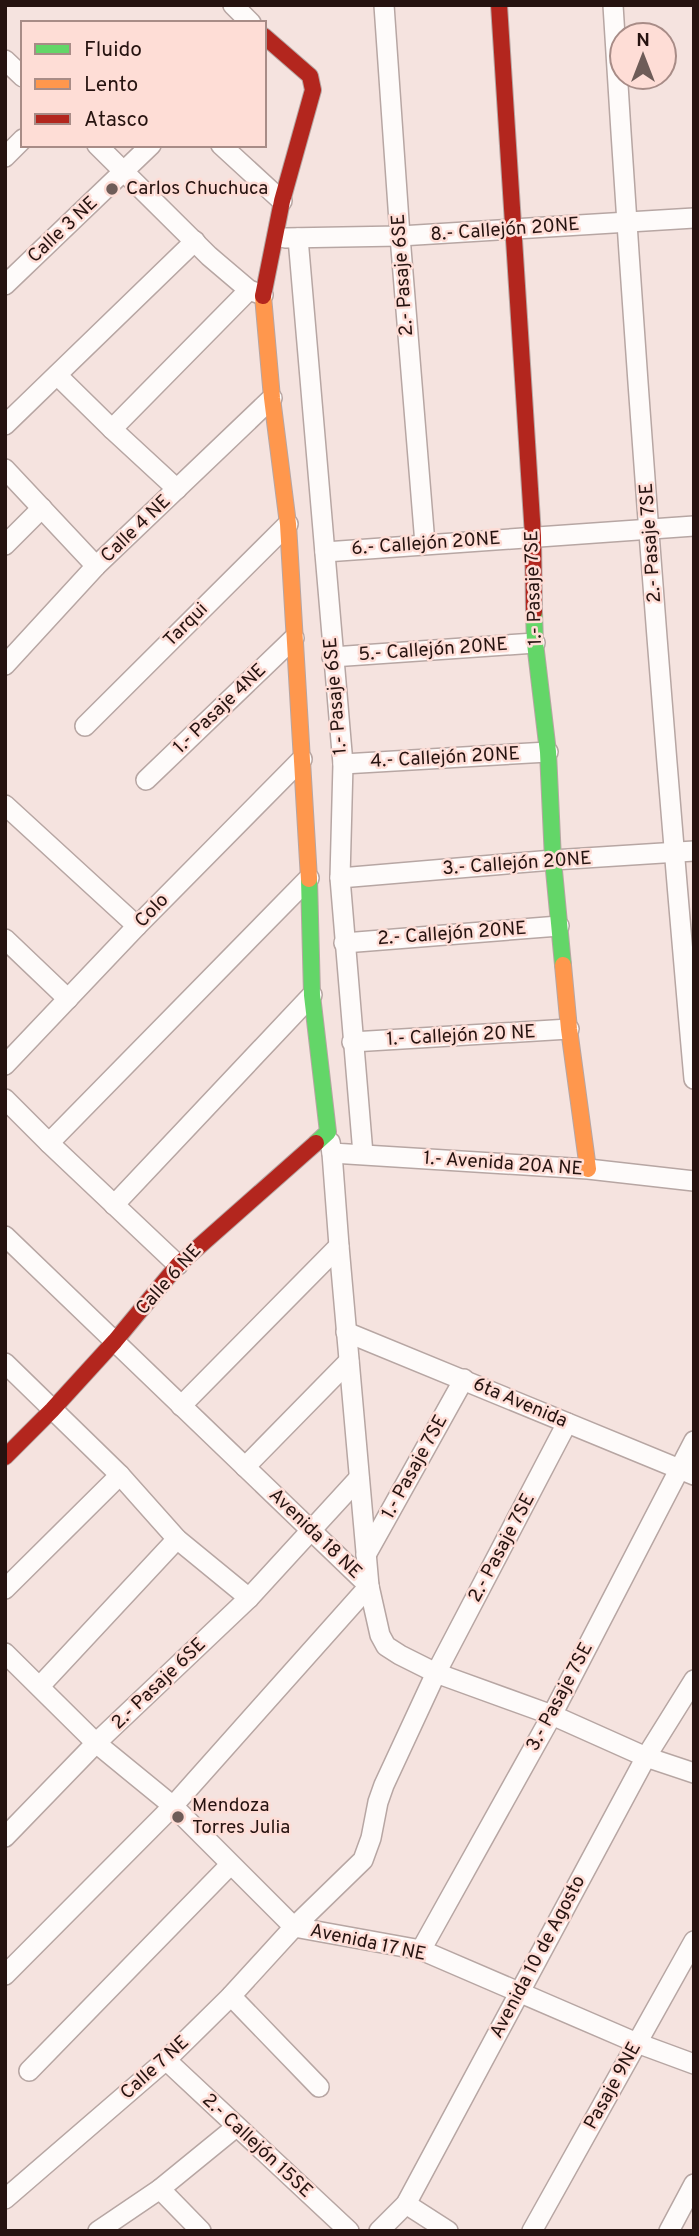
<svg xmlns="http://www.w3.org/2000/svg" width="699" height="2236" font-family="Overpass,sans-serif">
  <style>
    .lines { fill: none; stroke-linecap: round; stroke-linejoin: round }
    .street-casing { stroke: #b7a6a3; stroke-width: 22 }
    .fast-casing { stroke: #b7a6a3; stroke-width: 18 }
    .slow-casing { stroke: #b7a6a3; stroke-width: 18 }
    .jam-casing { stroke: #b7a6a3; stroke-width: 18 }
    .street { stroke: #fefbfa; stroke-width: 19 }
    .fast { stroke: #63d668; stroke-width: 16 }
    .slow { stroke: #ff974d; stroke-width: 16 }
    .jam { stroke: #b3261e; stroke-width: 16 }
    .poi-dot { fill: #6e5c58; stroke: #feddd6; stroke-width: 2.5 }
    .labels { text-anchor: middle; dominant-baseline: central; stroke-width: 5; stroke-linejoin: round; paint-order: stroke }
    .poi-label { font-size: 19px; fill: #261310; stroke: #feddd6; text-anchor: start }
    .street-label { font-size: 19px; fill: #261310; stroke: #feddd6 }
  </style>
  <rect width="100%" height="100%" fill="#f5e3df"/>
  <g class="lines">
    <g class="street-casing">
      <g id="street">
        <polyline points="233,5 251,23"/>
        <polyline points="384,5 400,236 425,544"/>
        <path d="M613,5C635,364 662,722 694,1079"/>
        <polyline points="5,60 23,77"/>
        <polyline points="97,145 209,256 249,290 263,295"/>
        <polyline points="221,145 282,201"/>
        <polyline points="5,157 23,139"/>
        <polyline points="285,238 400,236 694,218"/>
        <polyline points="298,238 343,764 340,878 363,1154"/>
        <polyline points="5,285 151,145"/>
        <polyline points="57,375 112,429 177,489"/>
        <polyline points="5,425 195,241"/>
        <polyline points="112,429 249,290"/>
        <polyline points="5,469 96,566"/>
        <polyline points="5,545 42,508"/>
        <polyline points="325,552 694,526"/>
        <polyline points="332,657 535,643"/>
        <polyline points="5,665 96,566 272,398"/>
        <polyline points="85,726 288,524"/>
        <polyline points="343,764 548,752"/>
        <polyline points="146,780 294,638"/>
        <polyline points="5,805 137,926"/>
        <polyline points="340,878 553,860 694,851"/>
        <polyline points="5,939 68,999"/>
        <polyline points="344,943 559,926"/>
        <polyline points="352,1042 569,1029"/>
        <polyline points="5,1065 137,926 302,759"/>
        <polyline points="5,1099 49,1143 178,1265"/>
        <polyline points="330,1142 332,1153 588,1169 694,1181"/>
        <polyline points="49,1143 309,878"/>
        <polyline points="332,1153 339,1246 369,1586 380,1635 386,1646 400,1655 436,1673 552,1715 646,1757 694,1773"/>
        <polyline points="114,1205 312,995"/>
        <polyline points="5,1236 369,1586"/>
        <polyline points="346,1332 694,1475"/>
        <polyline points="5,1363 120,1475 177,1539 249,1598"/>
        <polyline points="181,1406 339,1246"/>
        <polyline points="245,1467 349,1361"/>
        <polyline points="366,1555 464,1379"/>
        <polyline points="5,1589 120,1475"/>
        <polyline points="5,1653 96,1743 173,1806 294,1927 421,1950 637,2043 694,2064"/>
        <polyline points="40,1686 177,1539"/>
        <polyline points="5,1837 96,1743 249,1598 359,1478"/>
        <polyline points="421,1950 552,1715 694,1441"/>
        <polyline points="5,1975 173,1806 369,1586"/>
        <polyline points="231,1996 319,2087"/>
        <polyline points="166,2060 349,2231"/>
        <polyline points="29,2071 230,1865"/>
        <polyline points="160,2189 201,2231"/>
        <polyline points="5,2199 166,2060 231,1996 294,1927 363,1860 371,1838 378,1802 384,1785 436,1673 567,1423"/>
        <polyline points="406,2204 448,2231"/>
        <polyline points="98,2231 160,2189 236,2127"/>
        <polyline points="379,2231 406,2204 646,1757 694,1680"/>
        <polyline points="532,2231 694,1941"/>
        <polyline points="669,2231 694,2184"/>
      </g>
    </g>
    <g class="fast-casing">
      <g id="fast">
        <polyline points="534,612 535,643 548,752 553,860 563,965"/>
        <polyline points="309,879 312,995 328,1132 316,1143"/>
      </g>
    </g>
    <g class="slow-casing">
      <g id="slow">
        <polyline points="263,296 272,398 288,524 309,879"/>
        <polyline points="563,965 569,1029 588,1169"/>
      </g>
    </g>
    <g class="jam-casing">
      <g id="jam">
        <polyline points="499,5 533,536 534,612"/>
        <polyline points="263,296 282,201 313,90 310,76 264,36"/>
        <polyline points="5,1457 52,1410 115,1341 178,1265 316,1143"/>
      </g>
    </g>
    <use href="#street" class="street"/>
    <use href="#fast" class="fast"/>
    <use href="#slow" class="slow"/>
    <use href="#jam" class="jam"/>
  </g>
  <g class="poi-dot">
    <circle cx="112" cy="189" r="7"/>
    <circle cx="178" cy="1817" r="7"/>
  </g>
  <g class="labels">
    <g class="poi-label">
      <text x="126" y="189">Carlos Chuchuca</text>
      <text x="192" y="1806">Mendoza<tspan x="192" dy="22">Torres Julia</tspan></text>
    </g>
    <g class="street-label">
      <text transform="translate(63 230) rotate(-43)">Calle 3 NE</text>
      <text transform="translate(505 230) rotate(-4)">8.- Callejón 20NE</text>
      <text transform="translate(403 275) rotate(-94)">2.- Pasaje 6SE</text>
      <text transform="translate(136 529) rotate(-44)">Calle 4 NE</text>
      <text transform="translate(651 543) rotate(-94)">2.- Pasaje 7SE</text>
      <text transform="translate(426 544) rotate(-4)">6.- Callejón 20NE</text>
      <text transform="translate(534 588) rotate(-92)">1.- Pasaje 7SE</text>
      <text transform="translate(186 625) rotate(-45)">Tarqui</text>
      <text transform="translate(433 650) rotate(-4)">5.- Callejón 20NE</text>
      <text transform="translate(336 696) rotate(-95)">1.- Pasaje 6SE</text>
      <text transform="translate(220 709) rotate(-44)">1.- Pasaje 4NE</text>
      <text transform="translate(445 758) rotate(-3)">4.- Callejón 20NE</text>
      <text transform="translate(517 864) rotate(-4)">3.- Callejón 20NE</text>
      <text transform="translate(152 911) rotate(-46)">Colo</text>
      <text transform="translate(452 934) rotate(-4)">2.- Callejón 20NE</text>
      <text transform="translate(461 1036) rotate(-3)">1.- Callejón 20 NE</text>
      <text transform="translate(503 1164) rotate(4)">1.- Avenida 20A NE</text>
      <text transform="translate(169 1280) rotate(-48)">Calle 6 NE</text>
      <text transform="translate(520 1403) rotate(23)">6ta Avenida</text>
      <text transform="translate(415 1467) rotate(-61)">1.- Pasaje 7SE</text>
      <text transform="translate(315 1534) rotate(44)">Avenida 18 NE</text>
      <text transform="translate(502 1548) rotate(-62)">2.- Pasaje 7SE</text>
      <text transform="translate(159 1684) rotate(-44)">2.- Pasaje 6SE</text>
      <text transform="translate(560 1697) rotate(-62)">3.- Pasaje 7SE</text>
      <text transform="translate(368 1943) rotate(12)">Avenida 17 NE</text>
      <text transform="translate(538 1957) rotate(-62)">Avenida 10 de Agosto</text>
      <text transform="translate(155 2068) rotate(-42)">Calle 7 NE</text>
      <text transform="translate(613 2086) rotate(-61)">Pasaje 9NE</text>
      <text transform="translate(257 2146) rotate(43)">2.- Callejón 15SE</text>
    </g>
  </g>
  <rect width="699" height="2236" fill="none" stroke="#261310" stroke-width="14"/>
  <rect x="21" y="21" width="245" height="126" fill="#feddd6" stroke="#a88c87" stroke-width="2"/>
  <rect x="35" y="44" width="35" height="10" fill="#63d668" stroke="#a88c87" stroke-width="2"/>
  <text x="84" y="56" font-size="21" fill="#261310">Fluido</text>
  <rect x="35" y="79" width="35" height="10" fill="#ff974d" stroke="#a88c87" stroke-width="2"/>
  <text x="84" y="91" font-size="21" fill="#261310">Lento</text>
  <rect x="35" y="114" width="35" height="10" fill="#b3261e" stroke="#a88c87" stroke-width="2"/>
  <text x="84" y="126" font-size="21" fill="#261310">Atasco</text>
  <g transform="translate(643 56)"><circle r="33" fill="#feddd6" stroke="#a88c87" stroke-width="2"/>
  <path d="M0-5L12 26L0 18L-12 26Z" fill="#6e5c58"/>
  <text y="-10" font-size="19" font-weight="bold" text-anchor="middle" fill="#261310">N</text>
  </g>
</svg>
